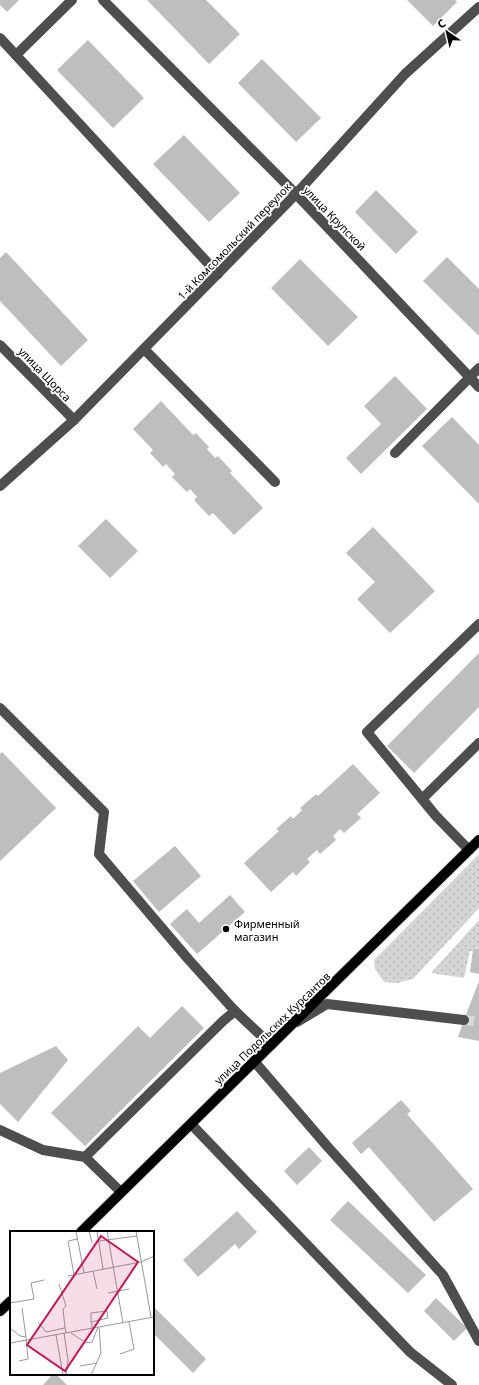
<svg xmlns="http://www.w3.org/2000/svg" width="479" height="1385" font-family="'Noto Sans',sans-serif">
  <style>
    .grass { fill: url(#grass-dots) }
    .building { fill: #bebebe }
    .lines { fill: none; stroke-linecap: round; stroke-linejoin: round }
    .minor-tunnel { stroke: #d9d9d9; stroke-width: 10; stroke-dasharray: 10 5; stroke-linecap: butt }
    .major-casing { stroke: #dbdbdb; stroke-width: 12 }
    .minor { stroke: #4e4e4e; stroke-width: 10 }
    .major { stroke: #000; stroke-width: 10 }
    .poi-dot { fill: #000; stroke: #fff; stroke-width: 1.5 }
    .labels { text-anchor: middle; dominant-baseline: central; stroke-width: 3.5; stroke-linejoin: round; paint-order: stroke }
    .street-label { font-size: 11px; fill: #000; stroke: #fff }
    .poi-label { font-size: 11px; fill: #000; stroke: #fff; text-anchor: start }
    .inset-road { fill: none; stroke: #999; stroke-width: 1 }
    .view { fill: #c2185b; fill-opacity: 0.15; stroke: #c2185b; stroke-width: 2 }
    .inset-edge { fill: none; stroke: #000; stroke-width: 2 }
  </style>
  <defs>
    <pattern id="grass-dots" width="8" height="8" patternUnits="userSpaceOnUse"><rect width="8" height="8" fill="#d5d5d5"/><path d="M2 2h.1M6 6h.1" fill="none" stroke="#b5b5b5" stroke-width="1.8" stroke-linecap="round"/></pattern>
  </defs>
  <rect width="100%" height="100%" fill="#fff"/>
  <g class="grass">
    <polygon points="479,854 479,908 413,979 397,983 384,982 375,969 374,960"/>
    <polygon points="479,920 479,951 470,951 464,978 431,973"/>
  </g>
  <g class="building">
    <polygon points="0,0 19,0 7,12 0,5"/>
    <polygon points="147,0 206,0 240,34 209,64"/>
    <polygon points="407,0 455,0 457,2 433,26"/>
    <polygon points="88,40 144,98 113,128 57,70"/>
    <polygon points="262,59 321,118 296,142 238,83"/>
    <polygon points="184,135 240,193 209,222 153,164"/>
    <polygon points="376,190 418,232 396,254 355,212"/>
    <polygon points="6,252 88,340 61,366 0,301 0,258"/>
    <polygon points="447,257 479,289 479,336 423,281"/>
    <polygon points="300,259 358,317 328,346 271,288"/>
    <polygon points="395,376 427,409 361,474 346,458 381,424 364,406"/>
    <polygon points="161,401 193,435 196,433 209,447 207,449 215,458 218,456 232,471 230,473 263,508 234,535 213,513 209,516 194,500 197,497 190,489 187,492 172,477 175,474 166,464 163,467 150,453 153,450 133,429"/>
    <polygon points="452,417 479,445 479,504 422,446"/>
    <polygon points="106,519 138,551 110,578 78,546"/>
    <polygon points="373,527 435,591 390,633 357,599 375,582 346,553"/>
    <polygon points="479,653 479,707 414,773 387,746"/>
    <polygon points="2,752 56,808 0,861 0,754"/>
    <polygon points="353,764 380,793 357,814 361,818 344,833 340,829 333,836 336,840 320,854 317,850 307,859 310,862 296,876 293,872 271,892 244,863 279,831 276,829 291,816 293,819 302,810 300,808 316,794 318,796"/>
    <polygon points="175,846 201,876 159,912 133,881"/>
    <polygon points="230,895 245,912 197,954 170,924 187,909 199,923"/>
    <polygon points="473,949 479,950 479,974 470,972"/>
    <polygon points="479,981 479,1041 458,1037 464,1020"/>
    <polygon points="182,1006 204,1028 85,1146 51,1113 138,1026 150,1038"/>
    <polygon points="56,1046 68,1060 18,1122 0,1104 0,1073"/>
    <polygon points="401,1100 411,1111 407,1114 473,1189 434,1222 369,1147 361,1154 352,1143"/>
    <polygon points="309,1147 322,1161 297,1185 284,1171"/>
    <polygon points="348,1201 426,1275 408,1293 330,1220"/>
    <polygon points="237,1211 257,1232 239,1249 235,1244 198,1277 183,1260"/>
    <polygon points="436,1298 467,1328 454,1341 424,1311"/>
    <polygon points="153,1306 206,1359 193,1373 153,1333"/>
    <polygon points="53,1374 56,1374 67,1385 43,1385"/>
  </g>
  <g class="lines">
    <polyline class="minor-tunnel" points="464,1020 479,1022"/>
    <g class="major-casing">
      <g id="major">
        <polyline points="81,1232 479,840"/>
        <polyline points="0,1311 11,1301"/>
      </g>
    </g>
    <g class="minor">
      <polyline points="103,0 296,194 479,387"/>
      <polyline points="0,38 218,274"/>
      <polyline points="16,55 72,0"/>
      <polyline points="0,345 74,420"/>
      <polyline points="144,349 275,482"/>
      <polyline points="395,453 479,368"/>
      <polyline points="0,486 74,420 296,194 405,74 479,7"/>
      <polyline points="0,708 104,812 99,854 189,960 235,1011"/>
      <polyline points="422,799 479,743"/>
      <polyline points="469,850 436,816 367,732 479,624"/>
      <polyline points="297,1022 327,1004 464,1020"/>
      <polyline points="254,1061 327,1146 443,1275 479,1341"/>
      <polyline points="191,1124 410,1352 452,1385"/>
      <polyline points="0,1130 43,1150 85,1157 121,1192"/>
      <polyline points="85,1157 223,1021 235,1011 271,1045"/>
    </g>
    <use href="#major" class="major"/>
  </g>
  <circle class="poi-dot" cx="226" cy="929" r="4"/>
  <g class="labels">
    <g class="street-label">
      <text transform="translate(335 218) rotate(46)">улица Крупской</text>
      <text transform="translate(234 241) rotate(-46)">1-й Комсомольский переулок</text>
      <text transform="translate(45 374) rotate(46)">улица Щорса</text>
      <text transform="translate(272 1028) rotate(-44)">улица Подольских Курсантов</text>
    </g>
    <g class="poi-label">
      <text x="234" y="923">Фирменный<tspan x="234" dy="13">магазин</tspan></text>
    </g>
  </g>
  <g transform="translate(10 1231)">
    <rect width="144" height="144" fill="#fff"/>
    <path class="inset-road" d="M66,0L74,42M79,0L82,12M87,0L93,38M97,0L113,92M126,0L141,86M89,10L127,5M83,40L87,58M64,44L58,10L68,8M58,45L131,31L144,25M49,53L56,75L53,78L55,97M98,62L119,58M0,72L24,68L21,52L34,49M12,77L16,106M28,91L36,101M81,91L98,87L97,80L81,82V91L82,93V97M0,97L10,105L16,106L18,128L9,130M36,101L55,97L56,102M54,102L58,129L56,144M61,102L73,110M46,104L53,144M0,112L144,86M75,112L82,111L88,96M110,123L124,118L119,91M70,135L87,132M81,144L91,122L89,96"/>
    <path class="view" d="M91,5L128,31L55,140L17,114Z"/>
    <rect width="144" height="144" class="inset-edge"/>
  </g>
  <g transform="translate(447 32) rotate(326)" stroke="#ffffff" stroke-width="3" paint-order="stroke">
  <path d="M0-3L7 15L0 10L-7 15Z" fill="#000000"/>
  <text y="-6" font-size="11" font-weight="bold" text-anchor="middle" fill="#000000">С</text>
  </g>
</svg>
